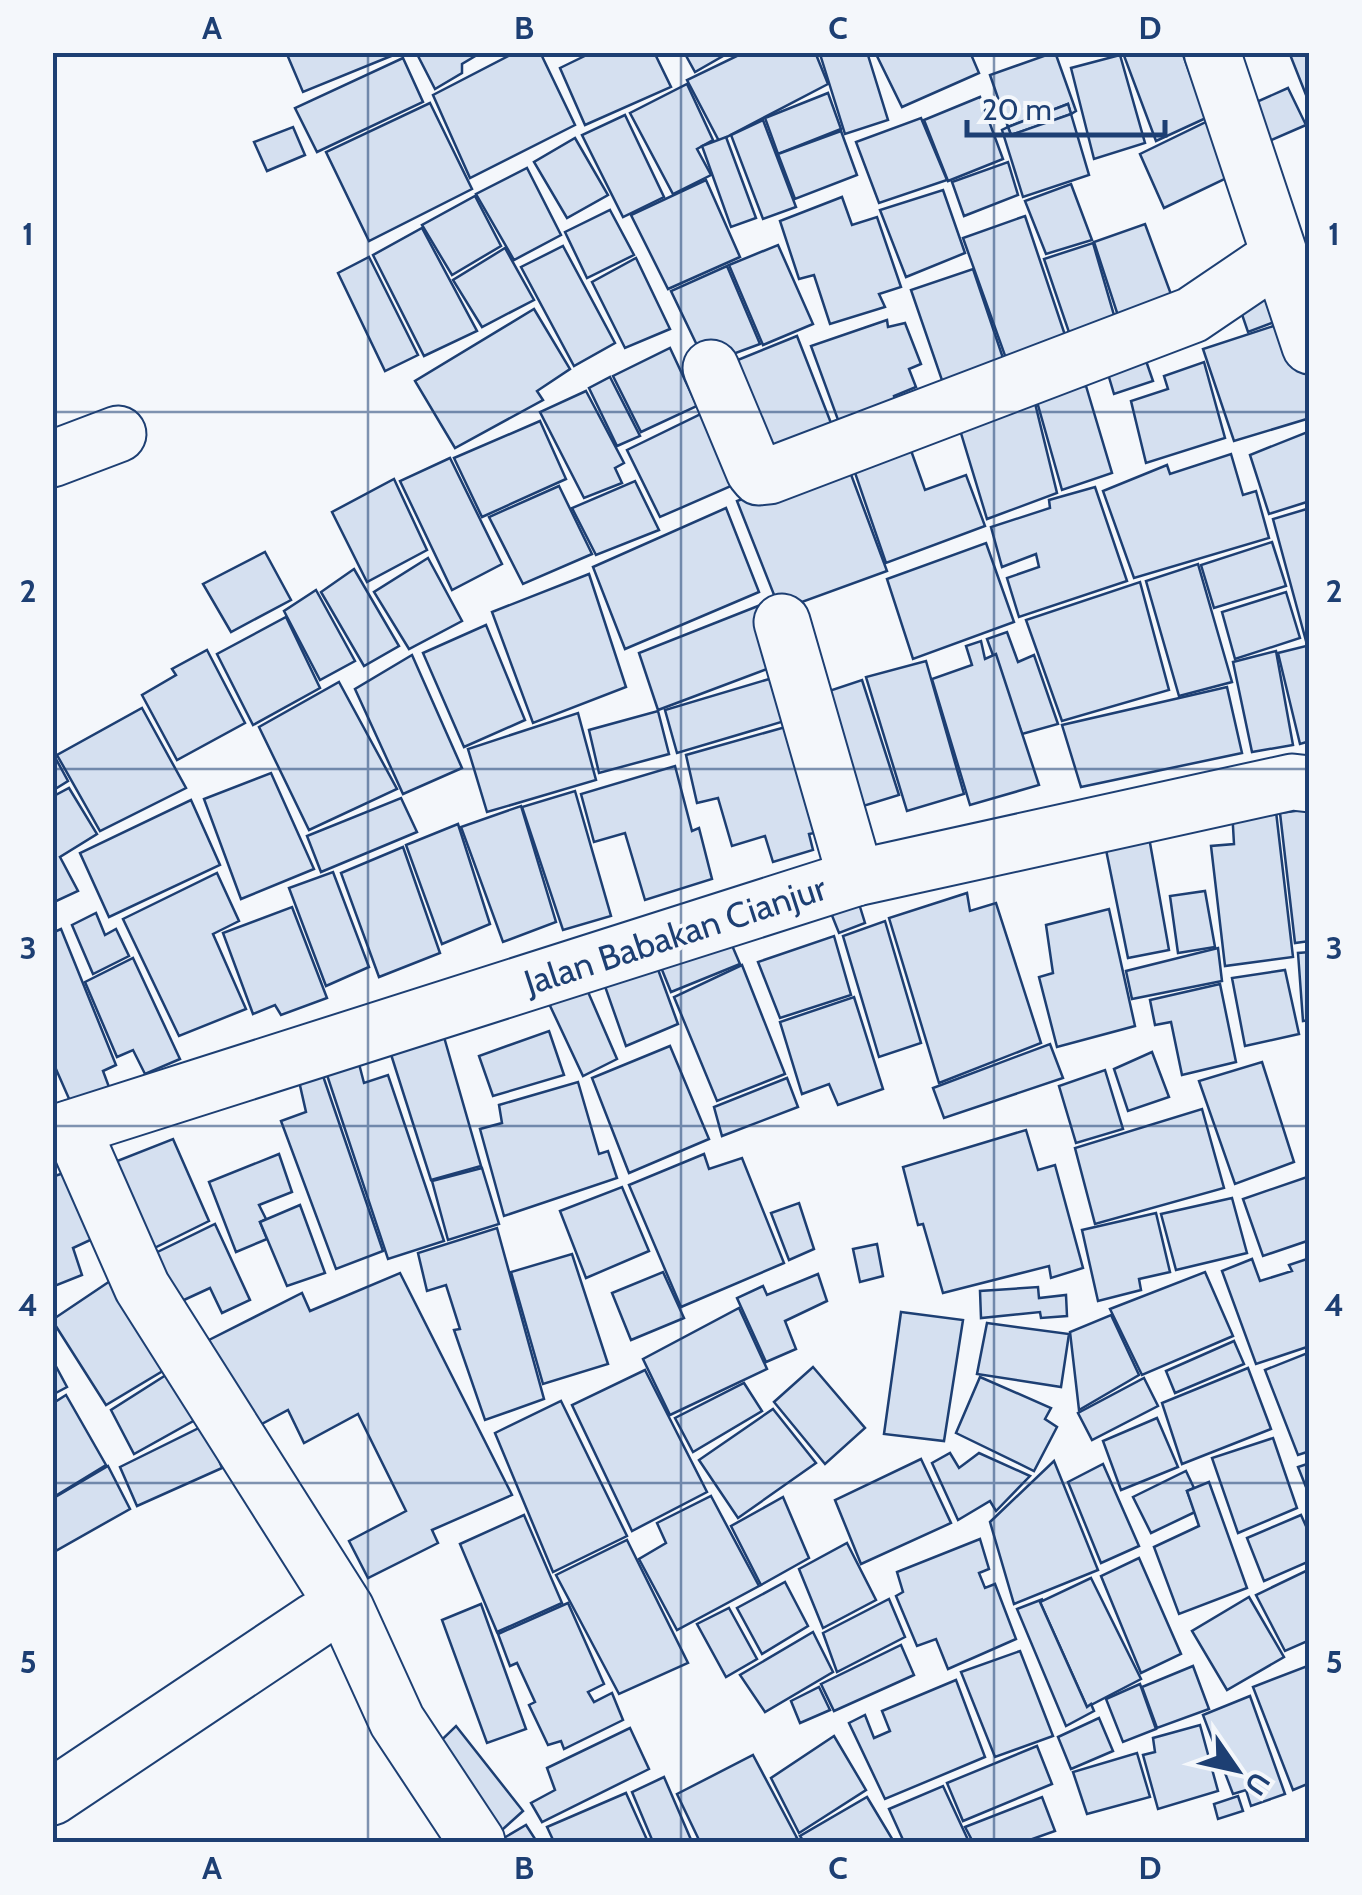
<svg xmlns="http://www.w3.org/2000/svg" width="1362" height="1895" font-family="Cabin,sans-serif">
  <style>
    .building { fill: #d5e0f0; stroke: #1d3f73; stroke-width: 2.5 }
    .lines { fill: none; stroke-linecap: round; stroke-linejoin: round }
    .minor-casing { stroke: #1d3f73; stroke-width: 59 }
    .minor { stroke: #f4f7fb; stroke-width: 55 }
    .grid { fill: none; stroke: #1d3f73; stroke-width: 2.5; stroke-opacity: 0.55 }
    .labels { text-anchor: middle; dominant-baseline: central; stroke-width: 8; stroke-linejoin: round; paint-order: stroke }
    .street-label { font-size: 35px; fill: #1d3f73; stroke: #f4f7fb }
    .neatline { fill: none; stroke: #1d3f73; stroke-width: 4 }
    .grid-label { font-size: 32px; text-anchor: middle; font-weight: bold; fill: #1d3f73 }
  </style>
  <rect width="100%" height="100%" fill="#f4f7fb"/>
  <g class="building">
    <polygon points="286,52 401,52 303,92"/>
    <polygon points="416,52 482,52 462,64 462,73 435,89"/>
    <polygon points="540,52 575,125 470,178 433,95 516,52"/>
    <polygon points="593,52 654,52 671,87 585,125 560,68"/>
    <polygon points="684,52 730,52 695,72"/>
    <polygon points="745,52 815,52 828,84 719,141 687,80"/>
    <polygon points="867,52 888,120 845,134 820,54"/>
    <polygon points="875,52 970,52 979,73 902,107"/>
    <polygon points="1055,52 1076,111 1071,114 1068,104 1008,127 990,75"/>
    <polygon points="1182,52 1206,118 1156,141 1123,53"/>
    <polygon points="1289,52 1310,52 1310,105"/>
    <polygon points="1120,55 1145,143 1094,159 1071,68"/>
    <polygon points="403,58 423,102 317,152 295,108"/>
    <polygon points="687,84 713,140 697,149 711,175 673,194 630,113"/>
    <polygon points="1288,88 1306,125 1260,145 1243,108"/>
    <polygon points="828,93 841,129 778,154 765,118"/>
    <polygon points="980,97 1003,159 948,181 924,120"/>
    <polygon points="430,103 472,189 369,241 326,152"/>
    <polygon points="1068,104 1071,114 1011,135 1008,127"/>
    <polygon points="1071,114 1089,175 1023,197 1002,130 1008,127 1011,135"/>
    <polygon points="625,115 664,197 623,217 582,135"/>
    <polygon points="921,118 947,180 879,203 856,142"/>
    <polygon points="763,120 796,207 763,219 731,135"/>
    <polygon points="1206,122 1231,176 1164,208 1140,154"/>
    <polygon points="293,127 305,155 267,171 254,142"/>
    <polygon points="841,131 857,175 795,199 778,154"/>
    <polygon points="726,137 756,218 731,227 702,146"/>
    <polygon points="575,138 608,195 567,218 534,162"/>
    <polygon points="1008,162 1018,195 964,216 952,182"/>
    <polygon points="527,168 561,235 514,260 476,194"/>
    <polygon points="706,180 740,257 668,289 631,215"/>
    <polygon points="1071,184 1092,240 1046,254 1025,201"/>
    <polygon points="943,190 965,253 906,277 880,210"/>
    <polygon points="475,196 501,246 452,275 422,225"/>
    <polygon points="842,197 852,225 877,217 901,287 879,294 885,307 830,324 814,275 799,279 780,221"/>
    <polygon points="610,210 634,255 587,278 565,232"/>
    <polygon points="1025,216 1068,344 1008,364 963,238"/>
    <polygon points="1145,224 1175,305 1122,328 1094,242"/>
    <polygon points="422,228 477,331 424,356 373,255"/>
    <polygon points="1093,243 1118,329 1073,344 1044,259"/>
    <polygon points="778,245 813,324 763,345 729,265"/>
    <polygon points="563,246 615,343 574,366 521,267"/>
    <polygon points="505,248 534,300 482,327 453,280"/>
    <polygon points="369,257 418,355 385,371 338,273"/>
    <polygon points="636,258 670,329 625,348 592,282"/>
    <polygon points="727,266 760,344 706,364 671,291"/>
    <polygon points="973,269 1006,367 945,389 911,290"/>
    <polygon points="1280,279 1293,315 1248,332 1236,297"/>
    <polygon points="534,309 570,369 537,391 543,400 455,448 415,381"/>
    <polygon points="887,320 888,327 905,323 921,364 909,369 916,387 894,396 900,418 845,439 811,346"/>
    <polygon points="1292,320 1310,377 1310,418 1234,441 1203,349"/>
    <polygon points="797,336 840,446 759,476 718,368"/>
    <polygon points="670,348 697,406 641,432 613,376"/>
    <polygon points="1144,355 1153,381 1114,394 1106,367"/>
    <polygon points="1204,362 1225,438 1146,463 1131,401 1168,389 1164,376"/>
    <polygon points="610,377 640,436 617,446 589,388"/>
    <polygon points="1086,386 1112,473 1062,490 1034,391"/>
    <polygon points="586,391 624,463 615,468 622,483 584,498 540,412"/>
    <polygon points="1032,391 1057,493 987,519 957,420"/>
    <polygon points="703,413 738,483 660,517 627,450"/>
    <polygon points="540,421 566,479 482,517 454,458"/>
    <polygon points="1310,431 1310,501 1269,514 1250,455"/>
    <polygon points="908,442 925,490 966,475 985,526 886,563 852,464"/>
    <polygon points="1231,454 1243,495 1256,491 1269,538 1134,578 1103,491 1167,465 1170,474"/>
    <polygon points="450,458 502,564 452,590 400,481"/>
    <polygon points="846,461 887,571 780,610 737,501"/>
    <polygon points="394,479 427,550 367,582 332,512"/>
    <polygon points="635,481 659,530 596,555 572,508"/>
    <polygon points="559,486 592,554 523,584 489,517"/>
    <polygon points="1095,487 1127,581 1019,617 1007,578 1039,567 1036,554 1002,567 991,527 1050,508 1049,500"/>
    <polygon points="726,508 759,592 625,649 593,567"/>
    <polygon points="1310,508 1310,640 1306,641 1273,519"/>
    <polygon points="1272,542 1286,586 1214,608 1201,565"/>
    <polygon points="986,543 1014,622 913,659 887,579"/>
    <polygon points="265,552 291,600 231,632 203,584"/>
    <polygon points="428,558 462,621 409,649 374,592"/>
    <polygon points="1198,564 1232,682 1179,696 1146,581"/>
    <polygon points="354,569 399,646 364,666 321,592"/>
    <polygon points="589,574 626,687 533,723 492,612"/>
    <polygon points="1140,582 1169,690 1062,721 1026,620"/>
    <polygon points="316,590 355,661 320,680 284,611"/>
    <polygon points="1286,592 1300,638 1235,659 1222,612"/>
    <polygon points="758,606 775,666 658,710 639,653"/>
    <polygon points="286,617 320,688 253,725 217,654"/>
    <polygon points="486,625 525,720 464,747 423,653"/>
    <polygon points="1007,632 1018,662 1034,655 1058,724 1022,734 987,639"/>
    <polygon points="981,641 985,659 996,654 1039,785 970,805 932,679 972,665 966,646"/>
    <polygon points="1310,645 1310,741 1300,744 1278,653"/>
    <polygon points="207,650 245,723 177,760 142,695 176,675 172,669"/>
    <polygon points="1276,651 1293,745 1252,752 1233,662"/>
    <polygon points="412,655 462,768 403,794 355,689"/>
    <polygon points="926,661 964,794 907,811 866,677"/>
    <polygon points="776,677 788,720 677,753 665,710"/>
    <polygon points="862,680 899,795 847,811 811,697"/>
    <polygon points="339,682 397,789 309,830 259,727"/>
    <polygon points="1227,687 1242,753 1081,787 1062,725"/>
    <polygon points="142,708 186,788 100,831 57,755"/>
    <polygon points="658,711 669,754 599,773 589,730"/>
    <polygon points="578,713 596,780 487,812 468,749"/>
    <polygon points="789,726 814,833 809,834 813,850 773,862 765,836 732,846 718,798 697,803 686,755"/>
    <polygon points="56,759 68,781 52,791 52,760"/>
    <polygon points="675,766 692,831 699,828 712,879 645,900 625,833 594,842 581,794"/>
    <polygon points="271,773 314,869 241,899 204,799"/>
    <polygon points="69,788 97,834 60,857 78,891 52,903 52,797"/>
    <polygon points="575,791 611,916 563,930 522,807"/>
    <polygon points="401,798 417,832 321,872 307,836"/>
    <polygon points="191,800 220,865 109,917 80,853"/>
    <polygon points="1275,803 1293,957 1225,966 1211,846 1234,844 1232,809"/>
    <polygon points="521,806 556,922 503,942 461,827"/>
    <polygon points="1310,809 1310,941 1295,943 1280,813"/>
    <polygon points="458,824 490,924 442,944 406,845"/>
    <polygon points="1147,826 1169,950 1128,958 1103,835"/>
    <polygon points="403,847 440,953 379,977 341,873"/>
    <polygon points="333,872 369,967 326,986 289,888"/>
    <polygon points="217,873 239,921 213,934 246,1009 179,1036 123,919"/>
    <polygon points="1205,891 1215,947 1178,953 1170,896"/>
    <polygon points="967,893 970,911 996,903 1041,1043 939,1083 889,918"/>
    <polygon points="856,894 865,923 839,933 827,903"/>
    <polygon points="292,907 327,998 281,1015 275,1005 253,1014 223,933"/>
    <polygon points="1109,909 1135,1026 1057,1047 1039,977 1053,973 1046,925"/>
    <polygon points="96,913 105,935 116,929 129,956 93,974 72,925"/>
    <polygon points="885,921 921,1043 879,1057 843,936"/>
    <polygon points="61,929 116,1065 103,1071 109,1087 70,1101 52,1060 52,933"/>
    <polygon points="725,929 740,964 671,992 656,955"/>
    <polygon points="834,936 851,995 780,1018 758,962"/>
    <polygon points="1218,948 1222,981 1132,999 1126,971"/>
    <polygon points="1310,952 1310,1020 1303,1021 1298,953"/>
    <polygon points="652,953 678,1024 626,1046 601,975"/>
    <polygon points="133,958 180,1059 145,1074 133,1050 117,1057 85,982"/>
    <polygon points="742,965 785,1074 717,1101 674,997"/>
    <polygon points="1285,970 1299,1034 1245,1046 1232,978"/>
    <polygon points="582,978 617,1059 583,1076 545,995"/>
    <polygon points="1220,984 1236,1062 1182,1075 1171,1022 1155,1025 1150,1000"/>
    <polygon points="854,997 883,1089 838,1105 829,1084 802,1094 780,1022"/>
    <polygon points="442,1030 481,1166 431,1180 388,1045"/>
    <polygon points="549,1031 564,1075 493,1096 479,1056"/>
    <polygon points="1050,1044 1063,1078 944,1118 933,1088"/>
    <polygon points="670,1046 709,1139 629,1173 592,1078"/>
    <polygon points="1152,1052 1169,1097 1128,1111 1114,1069"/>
    <polygon points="358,1060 364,1083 388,1075 444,1241 388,1259 326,1072"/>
    <polygon points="1262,1062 1294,1162 1235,1184 1199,1081"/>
    <polygon points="1105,1070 1123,1129 1076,1143 1059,1086"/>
    <polygon points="322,1073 383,1251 336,1269 281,1121 306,1112 299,1081"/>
    <polygon points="787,1078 798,1107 722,1136 714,1107"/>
    <polygon points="578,1082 599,1154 608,1151 617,1178 504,1216 480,1129 502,1123 499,1105"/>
    <polygon points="1202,1109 1224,1188 1095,1224 1075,1148"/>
    <polygon points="1026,1130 1038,1170 1055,1165 1083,1268 1051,1278 1049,1266 943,1293 923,1224 918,1225 903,1167"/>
    <polygon points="173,1139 209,1221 136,1257 97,1169"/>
    <polygon points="279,1154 292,1192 259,1205 266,1219 260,1222 267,1239 236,1252 209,1182"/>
    <polygon points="704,1154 709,1169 742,1158 784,1263 681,1307 629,1185"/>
    <polygon points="81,1167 101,1235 73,1248 82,1275 52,1287 52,1177"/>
    <polygon points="482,1168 499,1224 448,1240 432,1181"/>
    <polygon points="1310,1176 1310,1240 1263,1256 1243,1199"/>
    <polygon points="622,1187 649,1251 586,1278 560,1211"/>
    <polygon points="1232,1198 1247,1253 1176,1270 1161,1214"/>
    <polygon points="799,1203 814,1249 789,1260 771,1213"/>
    <polygon points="300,1205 325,1273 287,1286 260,1222"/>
    <polygon points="1156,1213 1170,1272 1139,1279 1141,1290 1098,1301 1082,1230"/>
    <polygon points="215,1224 250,1300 222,1313 210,1288 160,1311 137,1262"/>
    <polygon points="497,1228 544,1399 485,1420 454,1330 460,1329 446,1285 427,1291 418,1253"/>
    <polygon points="877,1244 883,1276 860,1282 853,1249"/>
    <polygon points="572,1254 608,1364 543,1384 511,1272"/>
    <polygon points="1310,1258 1310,1346 1256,1364 1222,1271 1252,1259 1260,1281 1292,1271 1289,1265"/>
    <polygon points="128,1269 181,1360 106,1405 52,1320"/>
    <polygon points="663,1272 684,1318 631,1340 612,1293"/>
    <polygon points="1205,1272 1233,1336 1142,1375 1110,1309"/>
    <polygon points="400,1273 512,1495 432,1530 438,1543 368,1578 349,1541 406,1511 358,1414 304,1443 288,1410 256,1427 209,1340 302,1293 310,1311"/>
    <polygon points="818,1274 827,1301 785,1321 796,1349 766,1362 737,1298 763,1286 767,1295"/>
    <polygon points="1038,1287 1039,1298 1066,1295 1067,1316 1041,1318 1040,1312 981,1318 980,1291"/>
    <polygon points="739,1308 767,1369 670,1415 643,1359"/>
    <polygon points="901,1312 963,1320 944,1441 884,1434"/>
    <polygon points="1111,1315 1139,1375 1079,1410 1070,1332"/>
    <polygon points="987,1323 1069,1334 1061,1387 977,1374"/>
    <polygon points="1234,1341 1244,1364 1175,1393 1166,1371"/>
    <polygon points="1310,1352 1310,1451 1298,1455 1265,1370"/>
    <polygon points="52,1359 67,1387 52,1395"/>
    <polygon points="813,1367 865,1428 825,1464 774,1402"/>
    <polygon points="177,1368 204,1415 134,1454 111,1410"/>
    <polygon points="1248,1368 1271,1429 1182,1464 1162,1403"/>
    <polygon points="645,1370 707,1492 632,1531 572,1405"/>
    <polygon points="980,1377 1051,1408 1045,1419 1057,1427 1034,1471 956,1433"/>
    <polygon points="1144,1378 1158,1406 1092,1440 1078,1413"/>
    <polygon points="744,1383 762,1411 693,1452 675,1418"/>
    <polygon points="66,1395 106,1465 52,1498 52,1404"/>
    <polygon points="561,1401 627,1536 553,1572 495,1433"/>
    <polygon points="773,1409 816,1463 738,1518 699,1460"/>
    <polygon points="1157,1418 1178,1467 1121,1490 1103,1441"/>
    <polygon points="205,1425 222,1468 137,1506 120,1467"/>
    <polygon points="1273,1438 1297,1508 1238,1533 1212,1458"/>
    <polygon points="950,1453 959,1468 979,1453 1030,1476 996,1511 990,1501 958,1520 932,1463"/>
    <polygon points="921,1459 951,1523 861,1564 835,1500"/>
    <polygon points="1054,1461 1098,1570 1014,1604 990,1522"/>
    <polygon points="1310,1463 1310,1497 1298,1467"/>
    <polygon points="1103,1464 1139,1546 1101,1563 1068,1482"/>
    <polygon points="108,1466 130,1509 52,1553 52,1499"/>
    <polygon points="1186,1471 1194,1488 1187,1491 1195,1512 1151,1533 1133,1497"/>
    <polygon points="1209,1482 1247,1588 1179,1614 1154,1547 1199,1526 1187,1491"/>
    <polygon points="711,1496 759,1586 677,1630 639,1559 666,1543 657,1523"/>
    <polygon points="783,1497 809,1558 761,1585 731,1526"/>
    <polygon points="524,1515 562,1603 497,1632 460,1544"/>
    <polygon points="1301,1515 1310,1535 1310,1561 1264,1581 1247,1538"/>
    <polygon points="980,1539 989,1569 979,1573 985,1588 995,1584 1016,1639 948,1669 936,1639 917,1646 896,1596 903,1592 897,1572"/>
    <polygon points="627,1540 688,1663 619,1694 556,1575"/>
    <polygon points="847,1543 876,1600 823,1628 799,1569"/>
    <polygon points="1139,1558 1181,1654 1141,1673 1101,1576"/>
    <polygon points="1310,1569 1310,1640 1285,1651 1256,1595"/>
    <polygon points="1091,1578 1141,1679 1087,1707 1040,1602"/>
    <polygon points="785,1582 808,1626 762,1654 737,1608"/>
    <polygon points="1249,1597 1284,1657 1227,1690 1192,1631"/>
    <polygon points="889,1599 905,1637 837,1672 823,1633"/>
    <polygon points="1043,1599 1040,1602 1087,1707 1091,1704 1094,1711 1066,1726 1017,1609"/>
    <polygon points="568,1603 604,1684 588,1692 594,1702 612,1693 623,1720 564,1749 561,1741 548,1745 529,1705 535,1702 517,1663 510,1666 498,1634"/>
    <polygon points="481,1604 526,1729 487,1743 442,1620"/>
    <polygon points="729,1608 757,1659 726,1677 697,1624"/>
    <polygon points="813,1632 833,1672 765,1712 740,1675"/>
    <polygon points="901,1645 914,1675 834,1711 821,1684"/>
    <polygon points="1020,1651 1053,1736 995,1757 961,1672"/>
    <polygon points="1310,1665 1310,1783 1293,1790 1253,1687"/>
    <polygon points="1193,1666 1209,1709 1157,1728 1142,1687"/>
    <polygon points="956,1680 985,1757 885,1799 849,1723 865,1715 874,1738 890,1731 882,1711"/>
    <polygon points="1140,1684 1156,1729 1123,1742 1106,1699"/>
    <polygon points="819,1687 830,1710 800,1723 791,1701"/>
    <polygon points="1250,1696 1285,1794 1251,1806 1246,1790 1233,1794 1203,1715"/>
    <polygon points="1099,1718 1113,1751 1071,1769 1058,1737"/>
    <polygon points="1200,1725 1218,1791 1158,1809 1143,1755 1155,1752 1153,1738"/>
    <polygon points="456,1726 523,1811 493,1838 427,1754"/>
    <polygon points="630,1728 649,1769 542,1822 531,1803 555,1790 547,1768"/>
    <polygon points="834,1736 866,1790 799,1833 771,1778"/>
    <polygon points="1037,1746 1052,1784 963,1821 947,1783"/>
    <polygon points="1137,1753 1150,1797 1087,1814 1073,1772"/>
    <polygon points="753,1755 797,1838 789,1842 700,1842 677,1794"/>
    <polygon points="664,1777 692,1842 653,1842 632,1792"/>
    <polygon points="943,1786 969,1842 904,1842 889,1809"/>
    <polygon points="626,1793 648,1842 554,1842 547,1827"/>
    <polygon points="1238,1796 1243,1811 1218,1819 1214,1804"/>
    <polygon points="867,1797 894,1842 804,1842 800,1836"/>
    <polygon points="1042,1797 1055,1831 1024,1842 973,1842 965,1827"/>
    <polygon points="526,1825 537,1842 497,1842"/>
  </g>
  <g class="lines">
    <g class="minor-casing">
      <g id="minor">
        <polyline points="1212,52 1310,346"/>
        <polyline points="711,368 754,471 759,477 769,476 1192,315 1279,256"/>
        <polyline points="52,459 118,434"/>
        <polyline points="782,622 856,878"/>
        <polyline points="72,1128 142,1287 346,1609 397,1721 477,1842"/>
        <polyline points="52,1134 856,878 1292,782 1310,784"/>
        <polyline points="52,1797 315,1621"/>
      </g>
    </g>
    <use href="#minor" class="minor"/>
  </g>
  <path class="grid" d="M368,52V1842M681,52V1842M994,52V1842M52,412H1310M52,769H1310M52,1126H1310M52,1483H1310"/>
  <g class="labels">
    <g class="street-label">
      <text transform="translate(675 935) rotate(-18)">Jalan Babakan Cianjur</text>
    </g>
  </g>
  <rect width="1362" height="1895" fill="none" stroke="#f4f7fb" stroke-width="110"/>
  <g transform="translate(1237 1770) rotate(124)" stroke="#f4f7fb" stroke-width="8" paint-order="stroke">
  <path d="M0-8L18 38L0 25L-18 38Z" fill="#1d3f73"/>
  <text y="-15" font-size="28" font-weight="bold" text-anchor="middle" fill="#1d3f73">U</text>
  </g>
  <path d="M967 120v15h198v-15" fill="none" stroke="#1d3f73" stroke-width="5"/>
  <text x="982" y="120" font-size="30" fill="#1d3f73" stroke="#f4f7fb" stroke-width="8" paint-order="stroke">20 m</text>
  <rect x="55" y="55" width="1252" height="1785" class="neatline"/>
  <g class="grid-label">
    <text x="212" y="39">A</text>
    <text x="524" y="39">B</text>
    <text x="838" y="39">C</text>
    <text x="1150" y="39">D</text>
    <text x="28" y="245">1</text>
    <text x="1334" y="245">1</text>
    <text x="28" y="602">2</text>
    <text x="1334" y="602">2</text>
    <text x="28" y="959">3</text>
    <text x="1334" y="959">3</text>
    <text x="28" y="1316">4</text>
    <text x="1334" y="1316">4</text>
    <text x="28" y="1673">5</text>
    <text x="1334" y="1673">5</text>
    <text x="212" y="1879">A</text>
    <text x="524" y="1879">B</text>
    <text x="838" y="1879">C</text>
    <text x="1150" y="1879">D</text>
  </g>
</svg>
